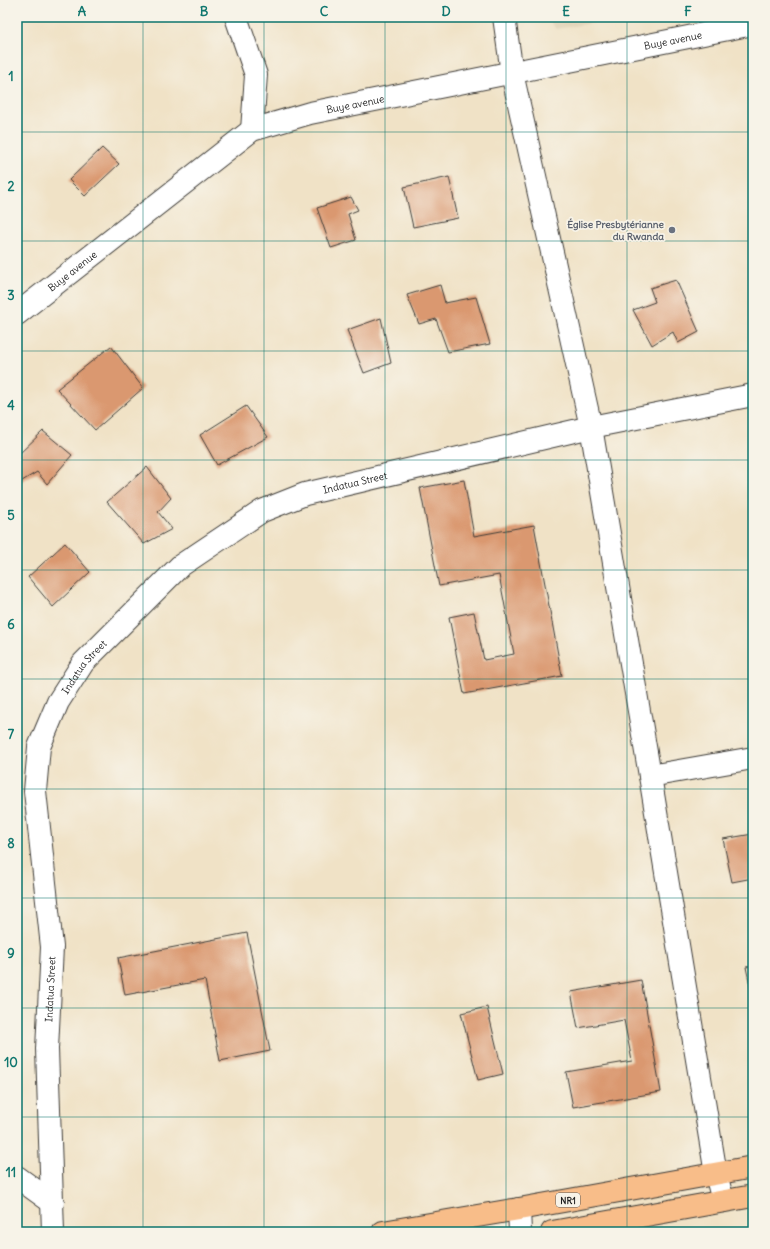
<svg xmlns="http://www.w3.org/2000/svg" width="770" height="1249" font-family="Delius,sans-serif">
  <style>
    .built { fill: #e0d1b4 }
    .building { fill: #da9870 }
    .lines { fill: none; stroke-linecap: round; stroke-linejoin: round }
    .minor-casing { stroke: #3c3a36; stroke-width: 24 }
    .highway-casing { stroke: #3c3a36; stroke-width: 24 }
    .minor { stroke: #fff; stroke-width: 22 }
    .highway { stroke: #f8bd89; stroke-width: 22 }
    .grid { fill: none; stroke: #0f766e; stroke-width: 1; stroke-opacity: 0.55 }
    .worship-dot { fill: #6b7280; stroke: #f7f3e8; stroke-width: 1.5 }
    .labels { text-anchor: middle; dominant-baseline: central; stroke-width: 3.5; stroke-linejoin: round; paint-order: stroke }
    .shield { fill: #f7f3e8; stroke: #5e5c59; stroke-width: 1 }
    .shield-label { font-size: 9px; font-weight: bold; fill: #1c1c1c }
    .street-label { font-size: 10px; fill: #1c1c1c; stroke: #f7f3e8 }
    .worship-label { font-size: 10px; font-weight: bold; fill: #5b616d; stroke: #f7f3e8; text-anchor: end }
    .neatline { fill: none; stroke: #0f766e; stroke-width: 1.5 }
    .grid-label { font-size: 13px; text-anchor: middle; font-weight: bold; fill: #0f766e }
  </style>
  <rect width="100%" height="100%" fill="#f7f3e8"/>
  <filter id="ink" filterUnits="userSpaceOnUse"><feTurbulence type="fractalNoise" baseFrequency=".025" numOctaves="2"/><feDisplacementMap in="SourceGraphic" scale="8" xChannelSelector="R" yChannelSelector="G"/><feConvolveMatrix kernelMatrix="1 2 1 2 8 2 1 2 1" color-interpolation-filters="sRGB"/></filter>
  <filter id="wash" filterUnits="userSpaceOnUse"><feTurbulence type="fractalNoise" baseFrequency=".012" numOctaves="4" result="noise"/><feDisplacementMap in="SourceGraphic" scale="16" xChannelSelector="R" yChannelSelector="G"/><feGaussianBlur stdDeviation="0.9" result="paint"/><feColorMatrix in="noise" values="0 0 0 0 0 0 0 0 0 0 0 0 0 0 0 0 0 1.4 0 .05"/><feComposite in="paint" operator="in"/></filter>
  <g filter="url(#wash)">
    <rect width="100%" height="100%" fill="#f0e2c6"/>
    <polygon class="built" points="546,17 627,17 556,29"/>
    <g id="blocks">
      <g class="building">
        <polygon points="102,148 119,164 85,196 69,180"/>
        <polygon points="449,177 458,218 413,227 404,187"/>
        <polygon points="351,197 358,210 348,214 356,240 331,248 317,208"/>
        <polygon points="676,280 699,332 678,343 673,332 652,345 633,310 655,302 650,288"/>
        <polygon points="440,285 445,303 476,297 490,344 448,352 436,319 419,324 407,295"/>
        <polygon points="381,318 391,363 364,373 347,330"/>
        <polygon points="111,346 143,388 95,430 57,389"/>
        <polygon points="246,406 268,437 217,465 200,435"/>
        <polygon points="43,431 72,455 47,484 37,472 17,484 17,456"/>
        <polygon points="147,467 171,498 158,512 172,529 144,544 107,502"/>
        <polygon points="464,480 474,536 534,525 562,676 464,694 449,617 474,612 484,660 514,654 499,575 439,586 420,488"/>
        <polygon points="65,543 90,572 53,607 28,577"/>
        <polygon points="753,834 753,878 732,882 723,839"/>
        <polygon points="247,933 270,1051 220,1061 205,980 125,995 118,958"/>
        <polygon points="753,966 753,995 752,995 746,967"/>
        <polygon points="641,980 661,1092 573,1107 566,1072 632,1061 624,1020 578,1028 571,992"/>
        <polygon points="487,1007 503,1074 478,1080 461,1013"/>
      </g>
    </g>
  </g>
  <g filter="url(#ink)">
    <use href="#blocks" fill-opacity="0" stroke="#3c3a36" stroke-width="1"/>
    <g class="lines">
      <g class="minor-casing">
        <g id="minor">
          <polyline points="236,17 256,75 252,130"/>
          <polyline points="504,17 512,73 591,427 650,776"/>
          <path id="s1" d="M17,314L252,130L310,113L753,24"/>
          <polyline points="17,1177 53,1203"/>
          <polyline points="723,1201 716,1174 650,776 753,758"/>
          <polyline points="519,1209 520,1232"/>
          <path id="s2" d="M53,1232L47,1049L52,947L35,791L39,747L58,702L83,663L180,566L262,511L305,494L591,427L753,395"/>
        </g>
      </g>
      <g class="highway-casing">
        <g id="highway">
          <polyline points="383,1232 519,1209 753,1167"/>
          <polyline points="552,1232 753,1196"/>
        </g>
      </g>
      <use href="#minor" class="minor"/>
      <use href="#highway" class="highway"/>
    </g>
  </g>
  <path class="grid" d="M143,17V1232M264,17V1232M385,17V1232M506,17V1232M627,17V1232M17,132H753M17,241H753M17,351H753M17,460H753M17,570H753M17,679H753M17,789H753M17,898H753M17,1008H753M17,1117H753"/>
  <circle class="worship-dot" cx="672" cy="230" r="4"/>
  <g class="labels">
    <rect class="shield" x="556" y="1193" width="24" height="14" rx="3"/>
    <g class="shield-label">
      <text x="568" y="1200">NR1</text>
    </g>
    <g class="street-label">
      <text stroke="none"><textPath href="#s1" startOffset="729">Buye avenue</textPath></text>
      <text stroke="none"><textPath href="#s1" startOffset="405">Buye avenue</textPath></text>
      <text stroke="none"><textPath href="#s1" startOffset="70">Buye avenue</textPath></text>
      <text stroke="none"><textPath href="#s2" startOffset="915">Indatua Street</textPath></text>
      <text stroke="none"><textPath href="#s2" startOffset="579">Indatua Street</textPath></text>
      <text stroke="none"><textPath href="#s2" startOffset="243">Indatua Street</textPath></text>
    </g>
    <g class="worship-label">
      <text x="664" y="224">Église Presbytérianne<tspan x="664" dy="12">du Rwanda</tspan></text>
    </g>
  </g>
  <rect width="770" height="1249" fill="none" stroke="#f7f3e8" stroke-width="44"/>
  <rect x="22" y="22" width="726" height="1205" class="neatline"/>
  <g class="grid-label">
    <text x="82" y="16">A</text>
    <text x="204" y="16">B</text>
    <text x="324" y="16">C</text>
    <text x="446" y="16">D</text>
    <text x="566" y="16">E</text>
    <text x="688" y="16">F</text>
    <text x="11" y="81">1</text>
    <text x="11" y="191">2</text>
    <text x="11" y="300">3</text>
    <text x="11" y="410">4</text>
    <text x="11" y="520">5</text>
    <text x="11" y="629">6</text>
    <text x="11" y="739">7</text>
    <text x="11" y="848">8</text>
    <text x="11" y="958">9</text>
    <text x="11" y="1067">10</text>
    <text x="11" y="1177">11</text>
  </g>
</svg>
